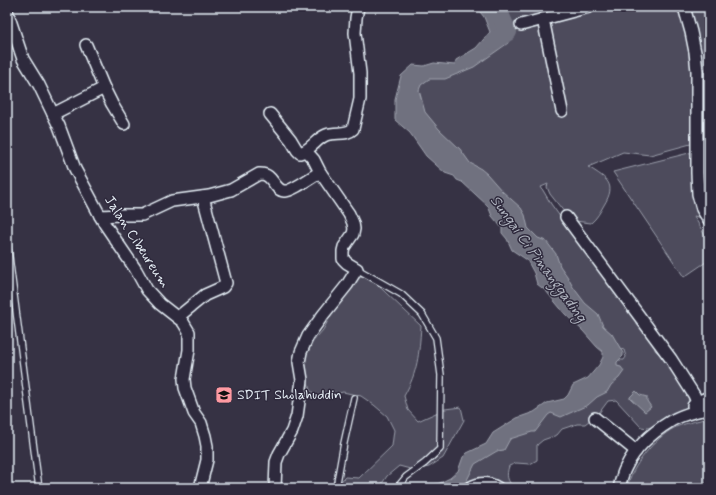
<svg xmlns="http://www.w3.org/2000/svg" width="716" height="495" font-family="Mynerve,sans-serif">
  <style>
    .green { fill: #4d4b5c; stroke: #9a9eaa }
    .water { fill: #70717f; stroke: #a0a4af }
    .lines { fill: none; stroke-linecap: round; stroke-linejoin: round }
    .river { stroke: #70717f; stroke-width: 18 }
    .lane-casing { stroke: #e8f1f8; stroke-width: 8 }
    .street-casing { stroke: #e8f1f8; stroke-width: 14 }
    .lane { stroke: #2f2a3d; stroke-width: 5.5 }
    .street { stroke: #2f2a3d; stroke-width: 11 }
    .labels { text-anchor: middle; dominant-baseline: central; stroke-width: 3; stroke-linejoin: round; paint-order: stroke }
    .street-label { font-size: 14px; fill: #e8f1f8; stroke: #2f2a3d }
    .poi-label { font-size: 14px; fill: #e8f1f8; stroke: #2f2a3d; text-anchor: start }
    .water-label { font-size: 15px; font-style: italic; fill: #b2b7c2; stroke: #2f2a3d }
  </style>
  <rect width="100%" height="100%" fill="#363244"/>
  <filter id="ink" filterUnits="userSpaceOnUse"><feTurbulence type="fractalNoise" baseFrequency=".025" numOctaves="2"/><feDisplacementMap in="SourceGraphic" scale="8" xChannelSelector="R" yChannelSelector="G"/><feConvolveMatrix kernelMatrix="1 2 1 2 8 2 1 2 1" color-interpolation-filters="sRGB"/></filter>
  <g filter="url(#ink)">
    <g class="green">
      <path d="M488,7H709V139L650,155L623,152L588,167L590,168C607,179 617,184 604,205C600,212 597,218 591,223L575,221L569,218L550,194L547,187L548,184L541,187L551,204L635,321L644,328L655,348V350L670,365L688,391L689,401L687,407L661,424L648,428L641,427L616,400L608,401L599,413L585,424H577L562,429L557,435L543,440L537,445V460L530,464L516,463L509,466C506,476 507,480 514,488H450L469,466L549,411L616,360H624L626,357L624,350L621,349L408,105L412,87L435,76L476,65V60L503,41Z"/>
      <polygon points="709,148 709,220 694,216 709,243 709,260 684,277 613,172"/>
      <path d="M366,274L421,326C419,355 418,371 404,396L408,410L418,421L445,409L461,407L464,420L443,458L429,467L414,470L399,466L387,476L379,488H335L345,477L359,478L392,446L394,430L387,416L374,405L361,396L343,392L319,398L310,390L304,369L303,353L323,330L336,306L352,282Z"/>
      <path d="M707,418H709V481L699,488H627C631,467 655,438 674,428C681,424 698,421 707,418Z"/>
    </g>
    <g class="water">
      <polygon points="476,7 495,7 502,24 508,26 508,43 474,67 445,79 429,79 421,85 419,90 425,112 439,129 460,149 470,163 481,169 487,174 502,191 521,208 525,215 528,228 538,238 546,241 556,254 560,266 567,276 573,287 585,303 598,314 603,326 612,334 623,353 623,356 617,362 617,366 621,367 624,371 619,378 611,385 607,392 597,397 588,405 561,417 551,413 548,415 535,432 532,432 510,439 504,450 497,451 475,464 464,486 459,488 423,488 440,483 450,478 458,471 463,457 467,453 486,444 493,433 517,418 534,412 547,403 564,399 568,395 573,385 588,378 599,365 603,357 603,352 597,347 583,331 565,314 546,291 537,284 534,273 527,260 512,250 507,239 502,233 502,228 492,216 488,206 462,182 457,180 454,176 445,173 426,156 410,133 395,120 395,99 401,76 413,65 424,66 434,63 455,65 456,60 476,48 490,32 484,17"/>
      <polygon points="636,391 640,395 647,397 647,401 651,407 645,412 630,398 630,397"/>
    </g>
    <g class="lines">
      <polyline class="river" points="494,41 508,32 497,7"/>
      <g class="lane-casing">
        <g id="lane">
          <polyline points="7,241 39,488"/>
          <polyline points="357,269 401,294 422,314 436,338 441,375 440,449 425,463 406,477 397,488"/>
          <polyline points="336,488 344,443 354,398"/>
        </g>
      </g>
      <g class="street-casing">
        <g id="street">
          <polyline points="684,7 691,32 695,52 697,71 697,173 698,194 702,209 709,220"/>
          <polyline points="7,11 23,59 39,85 53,114 59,126 75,169 104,223 136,270 147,290 160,304 183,322 189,332 189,350 184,379 185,388 194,413 201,423 205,436 207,446 207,460 200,488"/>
          <polyline points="543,19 562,111"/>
          <polyline points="521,25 589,7"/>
          <polyline points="86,45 104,88"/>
          <polyline points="53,114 104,88 112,104 124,124"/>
          <path d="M270,114L291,140L297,150L300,153C311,150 316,139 326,135C336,131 346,136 353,129L360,99V73L355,33L356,18L358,7"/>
          <path d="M100,216L120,215H142L172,201L209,196L231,190L259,174C274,173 273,190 284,191C291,192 313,176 320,172"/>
          <polyline points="566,217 671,359 694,395 697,402 700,410"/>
          <polyline points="178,317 205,295 223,287 226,283 203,197"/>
          <polyline points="693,406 697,402 709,397"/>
          <polyline points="595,418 636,451"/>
          <polyline points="275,488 276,462 279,454 292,431 297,416 302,380 299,362 301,352 308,336 323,315 347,285 357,269 347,263 343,259 343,251 344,247 353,234 354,229 353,223 349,214 320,172 314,160 306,151"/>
          <path d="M469,488C480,482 488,482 498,488"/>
          <path d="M619,488C621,481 622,474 626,467C635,448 653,432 671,421C678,417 686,414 694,412C699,411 704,409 709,409"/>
        </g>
      </g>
      <use href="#lane" class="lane"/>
      <use href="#street" class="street"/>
    </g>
  </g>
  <defs>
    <g id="school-square" transform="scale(0.9)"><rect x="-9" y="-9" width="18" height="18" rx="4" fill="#ff9aa2" stroke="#2f2a3d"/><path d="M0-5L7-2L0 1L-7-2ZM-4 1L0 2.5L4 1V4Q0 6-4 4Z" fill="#111"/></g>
  </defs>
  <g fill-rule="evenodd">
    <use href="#school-square" x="224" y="395"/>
  </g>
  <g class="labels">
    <g class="street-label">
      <text transform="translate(137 242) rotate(57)">Jalan Cibeureum</text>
    </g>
    <g class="poi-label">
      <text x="237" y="395">SDIT Sholahuddin</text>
    </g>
    <g class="water-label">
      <text transform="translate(538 259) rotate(54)">Sungai Ci Pinanggading</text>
    </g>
  </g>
  <rect width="716" height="495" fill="none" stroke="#2f2a3d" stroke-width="24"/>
  <rect x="12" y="12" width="692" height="471" fill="none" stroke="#e8f1f8" stroke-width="1.5" filter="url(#ink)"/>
</svg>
